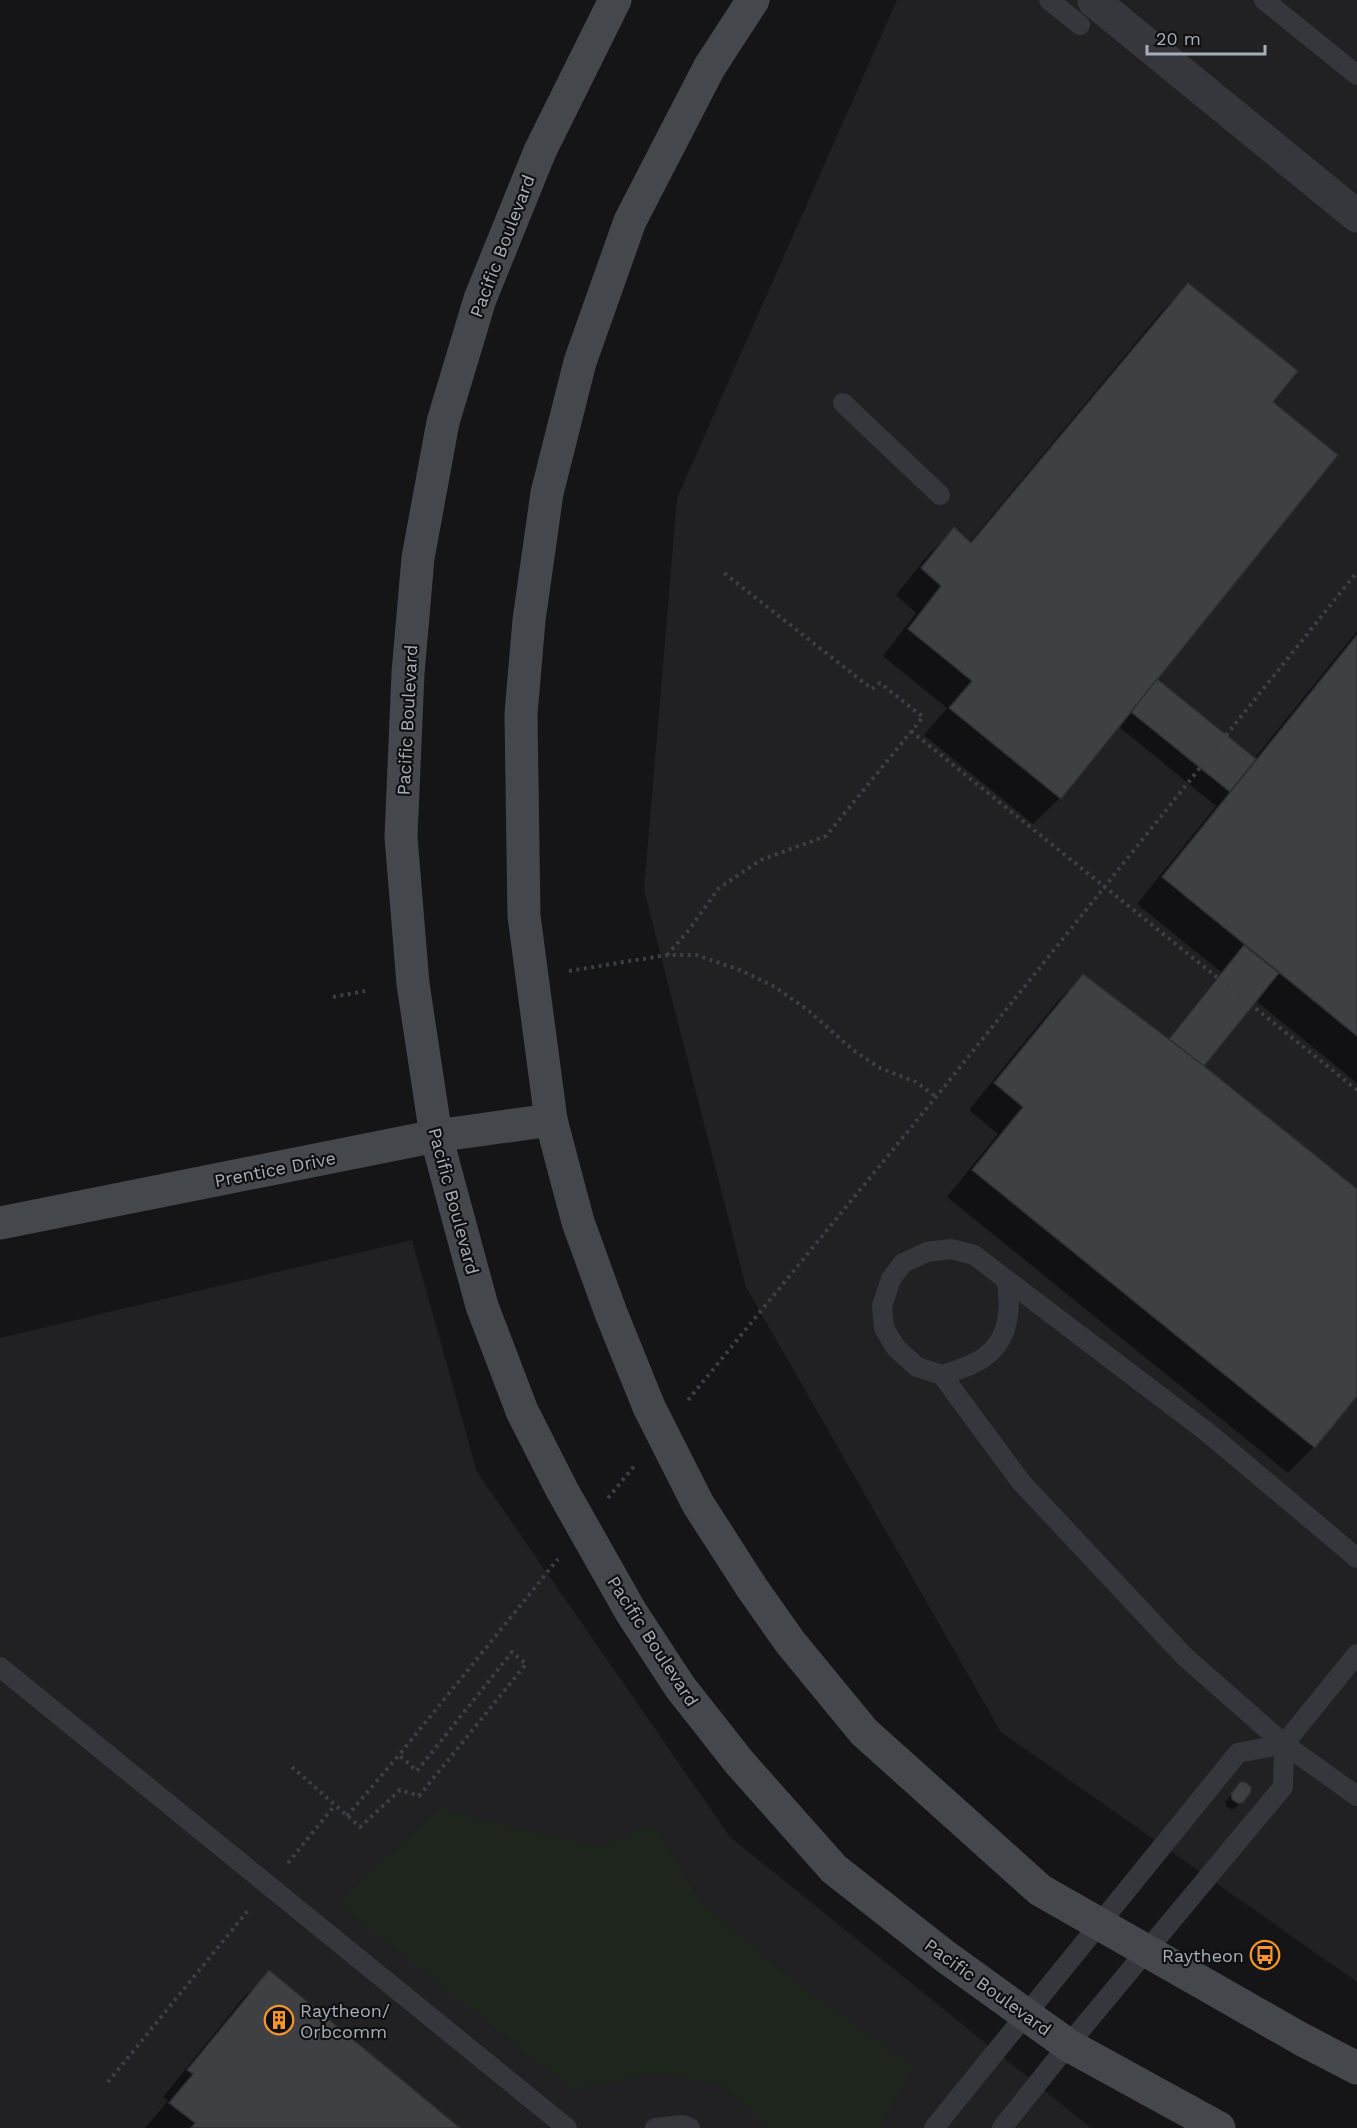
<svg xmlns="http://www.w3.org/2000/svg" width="1357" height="2128" font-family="'Work Sans',sans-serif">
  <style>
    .built { fill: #212124 }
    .green { fill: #1d251d }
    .shadow { fill: #0007 }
    .building { fill: #3f4044; stroke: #2f2f33; stroke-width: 1.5 }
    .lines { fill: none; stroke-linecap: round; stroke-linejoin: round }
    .path { stroke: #3c3f43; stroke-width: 4; stroke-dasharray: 3 4.5; stroke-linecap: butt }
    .lane { stroke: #36373c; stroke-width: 20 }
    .street { stroke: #36373c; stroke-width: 33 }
    .secondary { stroke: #44474c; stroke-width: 33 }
    .labels { text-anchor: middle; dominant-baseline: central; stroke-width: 4.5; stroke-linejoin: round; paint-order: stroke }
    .street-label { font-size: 18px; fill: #a6aeb7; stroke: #101012 }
    .poi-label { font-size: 18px; fill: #a6aeb7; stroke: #101012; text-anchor: end }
  </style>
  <rect width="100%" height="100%" fill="#151517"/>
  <g class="built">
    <polygon points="897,0 1357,0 1357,1982 1001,1732 746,1287 644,890 677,498"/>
    <polygon points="412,1240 477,1472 730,1837 1091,2128 0,2128 0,1338"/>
  </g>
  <polygon class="green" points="441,1807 489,1821 599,1846 653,1824 703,1904 798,1984 914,2066 880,2128 772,2128 721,2085 656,2074 572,2090 337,1903"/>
  <g class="shadow">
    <polygon points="1188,285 1271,402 1155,679 1254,759 1357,631 1357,1083 1255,1000 1202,1066 1357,1191 1357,1393 1314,1447 1288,1473 947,1197 998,1134 969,1110 1057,1002 1083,975 1167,1040 1221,972 1137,904 1216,806 1118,726 1060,798 1033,824 924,735 947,708 883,656 916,613 896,595 928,555 954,529 969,543 1162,311"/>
    <polygon points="1234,1791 1241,1802 1234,1809 1230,1809 1226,1806 1225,1802"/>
    <polygon points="269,1972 458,2128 145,2128 168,2101 163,2097 243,1998"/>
  </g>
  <g class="building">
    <polygon points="1188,283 1298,371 1273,402 1338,455 1061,799 949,708 972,681 908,629 941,586 921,568 954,527 971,543"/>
    <polygon points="1357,635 1357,1036 1162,877"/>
    <polygon points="1157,679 1256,759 1230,792 1131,712"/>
    <polygon points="1244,945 1279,973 1204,1066 1169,1039"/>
    <polygon points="1083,974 1204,1066 1357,1189 1357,1396 1315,1448 972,1170 1023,1107 994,1083"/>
    <polygon points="1240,1782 1245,1782 1251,1787 1251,1792 1243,1803 1237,1803 1232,1799 1231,1794"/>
    <polygon points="269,1970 460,2128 191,2128 195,2123 169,2103 193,2074 187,2070"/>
  </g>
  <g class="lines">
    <g class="path">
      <polyline points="911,731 1357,1090"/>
      <polyline points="667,955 688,931 719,888 761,860 826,836 923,717 880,683 872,689 724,573"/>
      <polyline points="569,971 667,955 696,955 740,970 775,987 809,1011 853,1050 880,1068 916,1082 936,1097"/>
      <polyline points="333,997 365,991"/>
      <polyline points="688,1400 936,1097 1357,572"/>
      <polyline points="608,1498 636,1464"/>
      <polyline points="292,1767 360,1827 400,1790 419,1796 526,1664 512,1652 417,1771 399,1755 558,1559"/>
      <polyline points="347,1816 399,1755"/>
      <polyline points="288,1863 335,1805"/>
      <polyline points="108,2082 250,1908"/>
    </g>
    <g class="lane">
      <polyline points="1049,0 1080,25"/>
      <polyline points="1264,0 1357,75"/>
      <polyline points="843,403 940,495"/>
      <path d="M942,1375C975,1365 1003,1355 1008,1315C1010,1305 1008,1292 1007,1282"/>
      <polyline points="1357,1558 1207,1432 974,1255 951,1249 927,1252 903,1263 891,1279 882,1306 884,1328 896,1348 917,1367 942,1375 1021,1482 1184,1656 1284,1744 1357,1796"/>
      <polyline points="0,1667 567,2128"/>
      <polyline points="655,2128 683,2125 690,2128"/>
      <polyline points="934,2128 1238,1753 1284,1744"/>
      <polyline points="1002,2128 1068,2045 1283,1787 1284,1744 1357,1654"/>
    </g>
    <polyline class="street" points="1094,1 1357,216"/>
    <g class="secondary">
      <polyline points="615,0 540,151 480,299 443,422 418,558 408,673 401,837 413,984 436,1136 482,1306 522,1411 562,1490 631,1612 680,1687 739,1762 834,1869 946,1957 1068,2045 1219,2128"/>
      <polyline points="753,0 709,68 630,221 580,362 547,493 529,620 521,714 524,916 551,1120 578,1222 611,1313 649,1407 698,1504 752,1588 790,1642 864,1732 1040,1890 1301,2039 1357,2068"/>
      <polyline points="0,1223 436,1136 551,1120"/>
    </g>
  </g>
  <defs>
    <g id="bus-ring" transform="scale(1.5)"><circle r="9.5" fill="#101012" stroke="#f7952c" stroke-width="1.5"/><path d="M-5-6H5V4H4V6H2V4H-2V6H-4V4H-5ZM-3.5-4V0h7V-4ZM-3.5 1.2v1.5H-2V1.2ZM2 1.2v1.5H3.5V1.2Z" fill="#f7952c"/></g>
    <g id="building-ring" transform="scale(1.5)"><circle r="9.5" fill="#101012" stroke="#f7952c" stroke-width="1.5"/><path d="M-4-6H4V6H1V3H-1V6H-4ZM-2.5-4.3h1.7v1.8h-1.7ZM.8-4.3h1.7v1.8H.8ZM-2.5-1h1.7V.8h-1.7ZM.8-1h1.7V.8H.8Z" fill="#f7952c"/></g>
  </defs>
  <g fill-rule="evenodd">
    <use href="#bus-ring" x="1265" y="1955"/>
    <use href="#building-ring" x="279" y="2020"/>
  </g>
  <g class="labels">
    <g class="street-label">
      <text transform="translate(502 246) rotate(-69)">Pacific Boulevard</text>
      <text transform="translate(407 720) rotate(-87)">Pacific Boulevard</text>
      <text transform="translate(275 1169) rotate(-11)">Prentice Drive</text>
      <text transform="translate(454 1201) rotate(75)">Pacific Boulevard</text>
      <text transform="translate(653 1641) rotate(57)">Pacific Boulevard</text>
      <text transform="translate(988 1987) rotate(36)">Pacific Boulevard</text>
    </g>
    <g class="poi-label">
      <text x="1244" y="1955">Raytheon</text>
      <text x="300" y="2010" text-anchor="start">Raytheon/<tspan x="300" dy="21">Orbcomm</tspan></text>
    </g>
  </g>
  <path d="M1147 45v9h118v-9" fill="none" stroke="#a6aeb7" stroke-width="3"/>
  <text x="1156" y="45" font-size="18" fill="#a6aeb7" stroke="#101012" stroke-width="4.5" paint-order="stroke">20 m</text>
</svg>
